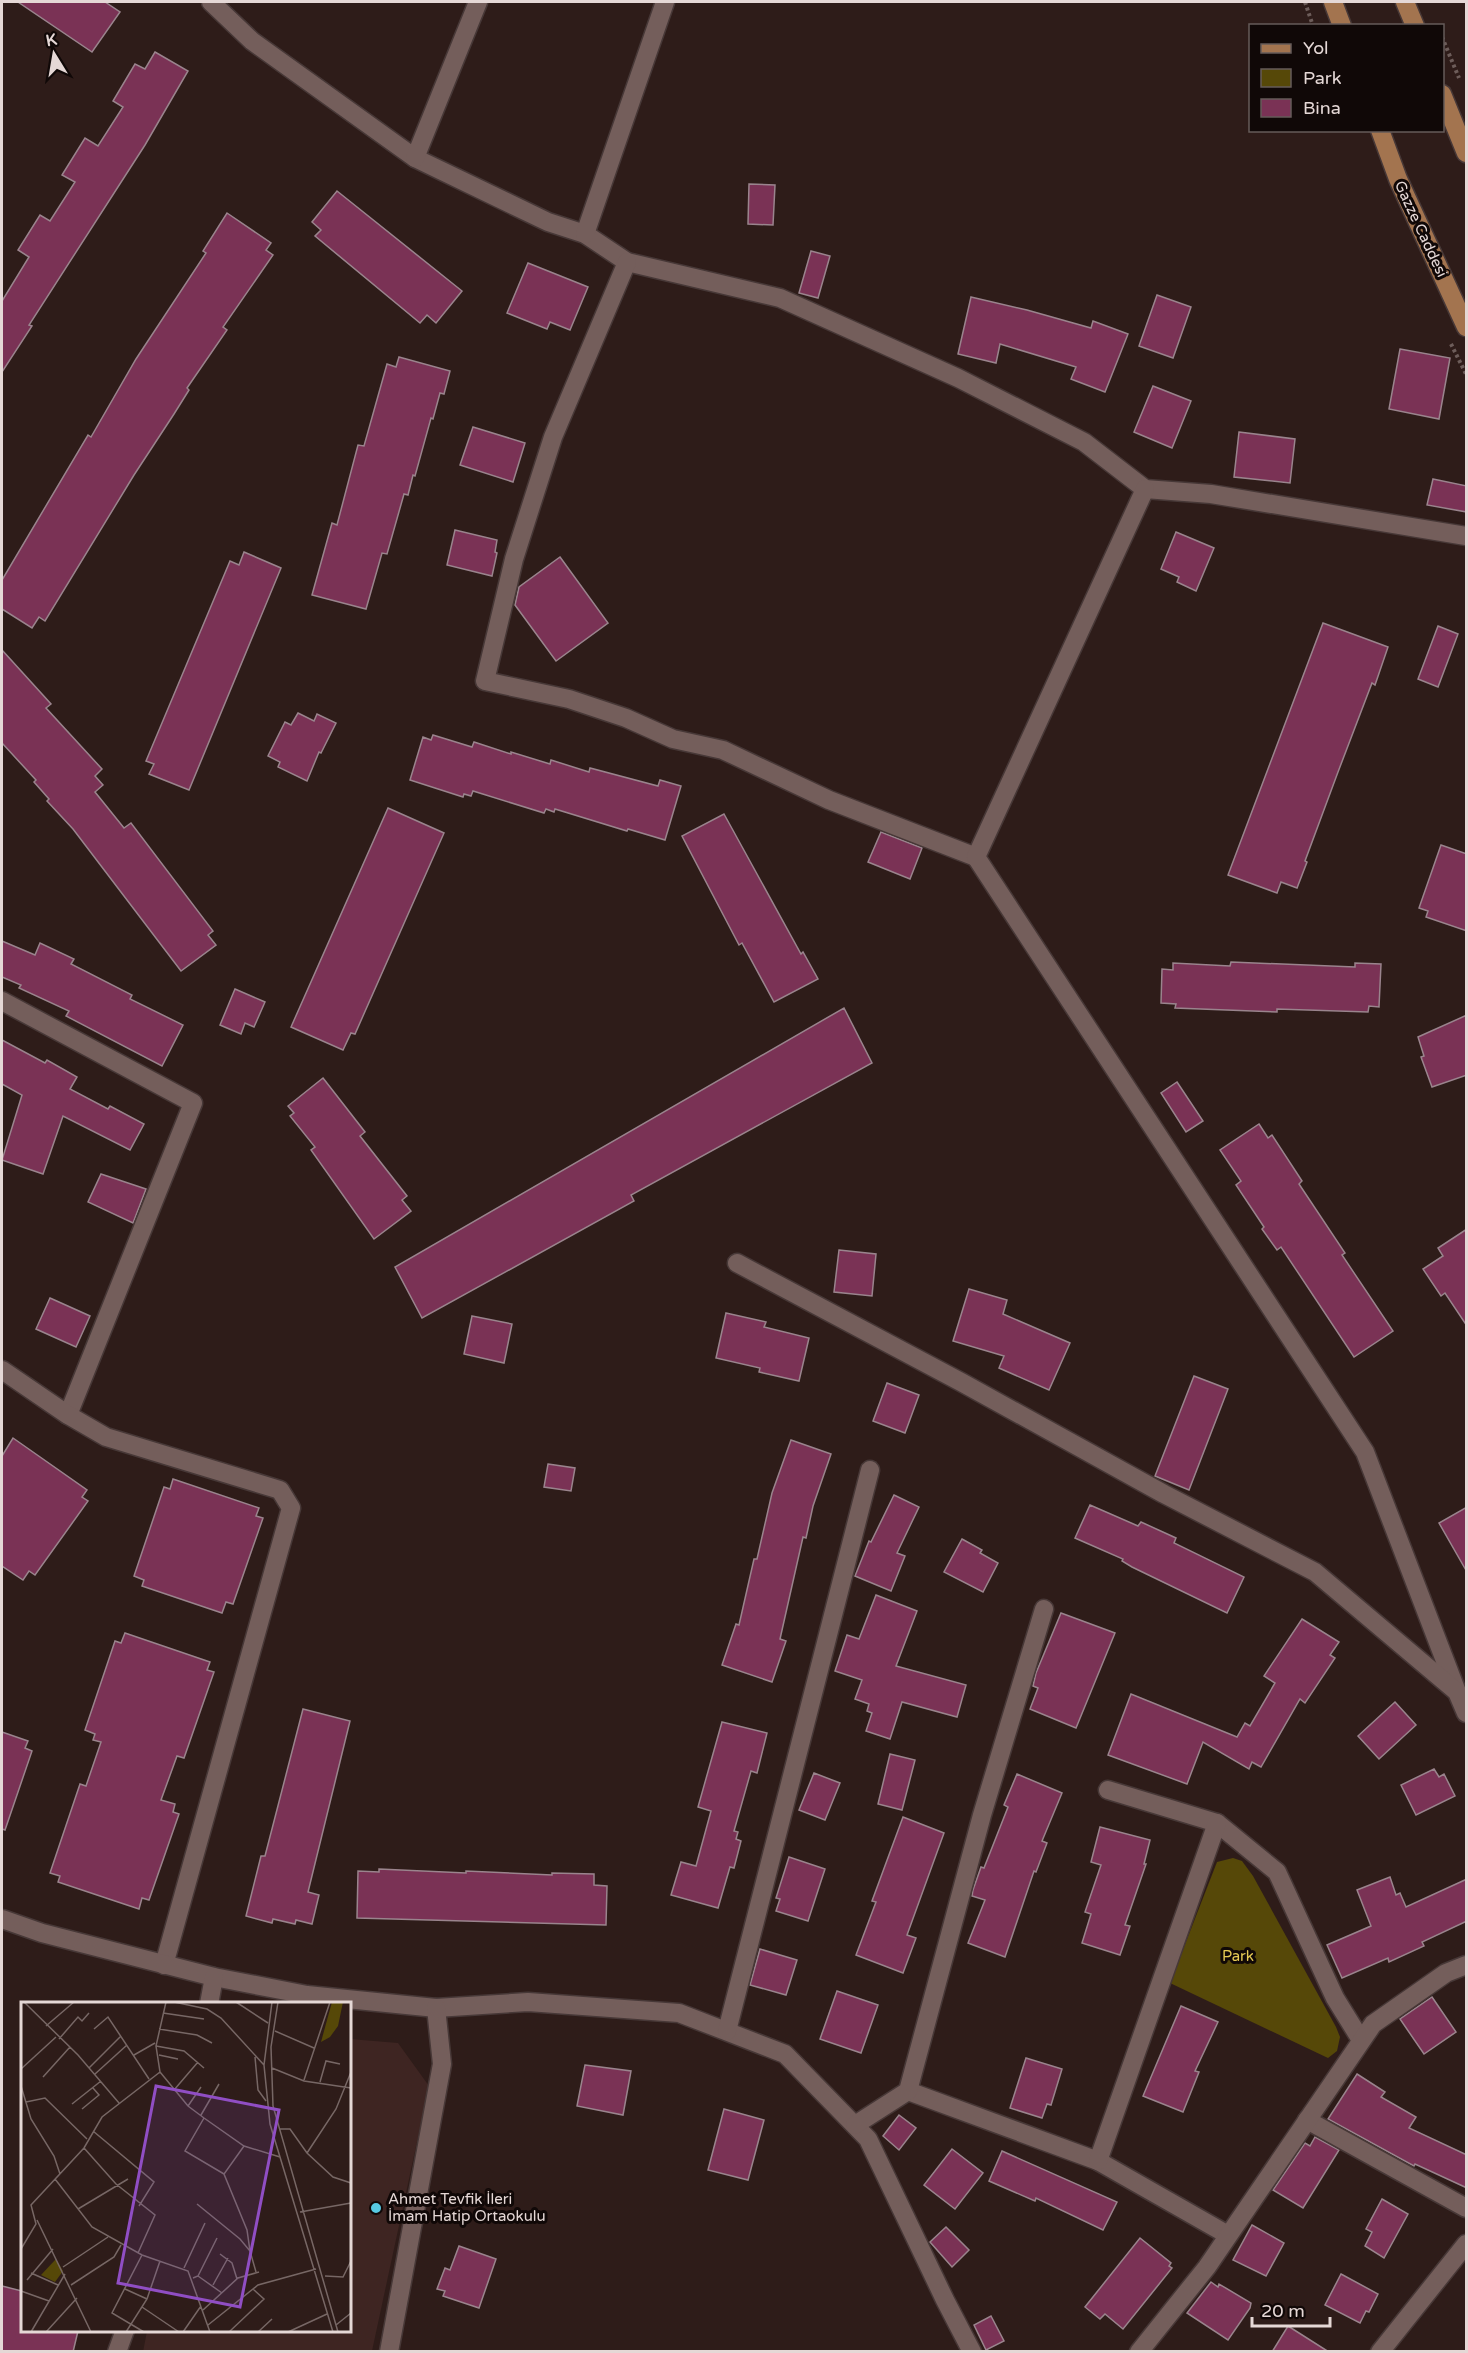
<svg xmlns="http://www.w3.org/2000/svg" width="1468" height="2353" font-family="'Varela Round',sans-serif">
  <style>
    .built { fill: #3e2522 }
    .green { fill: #564808 }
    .building { fill: #7a3255; stroke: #9a848d; stroke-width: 1.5 }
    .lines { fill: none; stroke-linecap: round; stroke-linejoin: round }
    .minor-casing { stroke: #473837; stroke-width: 21 }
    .major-casing { stroke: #473837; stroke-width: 21 }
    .path { stroke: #6d5d5a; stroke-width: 4; stroke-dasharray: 3 3; stroke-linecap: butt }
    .minor { stroke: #745e5b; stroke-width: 18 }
    .major { stroke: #a3744f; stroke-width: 18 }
    .poi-dot { fill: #57c9e2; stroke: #100807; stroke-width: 2 }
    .labels { text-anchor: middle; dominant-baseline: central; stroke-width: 6; stroke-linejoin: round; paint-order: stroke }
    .street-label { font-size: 15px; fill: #e5d8d6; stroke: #100807 }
    .park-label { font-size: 15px; fill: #e6ca54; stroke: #100807 }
    .poi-label { font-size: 15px; fill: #e5d8d6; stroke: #100807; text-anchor: start }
    .inset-road { fill: none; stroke: #776765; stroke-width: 1.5 }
    .view { fill: #904ec4; fill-opacity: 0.15; stroke: #904ec4; stroke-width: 3 }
    .inset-edge { fill: none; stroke: #e5d8d6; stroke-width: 3 }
  </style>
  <rect width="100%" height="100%" fill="#2e1c19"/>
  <polygon class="built" points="350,2039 398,2043 429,2086 372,2351 143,2352 147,2331 350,2330"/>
  <polygon class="green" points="1233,1858 1242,1861 1253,1876 1336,2027 1340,2037 1337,2051 1328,2058 1170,1983 1217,1862"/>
  <g class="building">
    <polygon points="18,2 105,2 120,12 92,52"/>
    <polygon points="155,52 188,71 145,145 29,325 32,326 2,372 2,301 29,257 18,250 40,215 50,221 75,182 62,175 85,138 98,146 123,107 113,101 135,64 145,69"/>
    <polygon points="749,184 775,185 773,225 748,224"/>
    <polygon points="337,191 462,291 436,323 427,315 420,323 315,236 321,230 312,222"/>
    <polygon points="227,213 271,243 266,250 273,255 223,327 227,330 187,388 189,390 174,414 134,475 45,621 39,617 32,628 2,609 2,580 88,435 91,437 136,359 206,253 203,251"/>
    <polygon points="811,251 830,256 818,298 799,293"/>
    <polygon points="528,263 588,287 570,330 550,322 547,329 507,313"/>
    <polygon points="1157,295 1191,307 1173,358 1139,346"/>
    <polygon points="971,297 1027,310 1091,328 1093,321 1128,334 1105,392 1071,379 1076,367 1000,344 996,363 958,354"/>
    <polygon points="1400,349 1450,358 1439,419 1389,409"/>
    <polygon points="399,357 450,371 444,394 440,393 433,419 431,418 415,476 413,475 408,495 404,494 387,554 382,553 366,609 312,595 332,523 337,525 358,445 364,446 387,364 396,367"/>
    <polygon points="1153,386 1191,401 1172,448 1134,432"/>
    <polygon points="473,427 525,443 513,482 460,465"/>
    <polygon points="1239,432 1295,439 1290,483 1234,477"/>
    <polygon points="1433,479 1467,486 1467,512 1427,505"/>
    <polygon points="455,530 497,540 495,552 497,553 492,576 447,565"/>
    <polygon points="1176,532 1214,548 1196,591 1177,582 1179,577 1161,569"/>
    <polygon points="244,552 281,568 189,790 149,774 154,764 146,761 230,561 239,565"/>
    <polygon points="560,557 608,623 556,661 515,605 519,587"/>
    <polygon points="1323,623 1388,647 1375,685 1372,683 1338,772 1305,861 1307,862 1297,888 1281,882 1277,893 1228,875"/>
    <polygon points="1438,626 1458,634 1438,687 1418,679"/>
    <polygon points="2,650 51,704 46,708 102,769 95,776 103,785 95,792 124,828 131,823 213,931 208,935 216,945 181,971 73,829 47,801 49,799 34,782 36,780 2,743"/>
    <polygon points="298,713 314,721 317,714 336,723 321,753 319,752 307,781 278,767 280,762 268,756 285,722 291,725"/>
    <polygon points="433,735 472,747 474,742 511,754 511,752 550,764 551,760 589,772 590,768 658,786 660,780 681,786 665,840 628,829 627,831 555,809 554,812 546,809 544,813 473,791 471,796 464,794 463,797 410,780 423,737 431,740"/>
    <polygon points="388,808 444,833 355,1034 351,1033 343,1050 291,1027"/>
    <polygon points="724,814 801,954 803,952 818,979 774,1002 742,943 739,945 682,836"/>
    <polygon points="881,832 922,848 910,879 868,862"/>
    <polygon points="1441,845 1467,854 1467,931 1426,917 1428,911 1419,908"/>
    <polygon points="2,941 35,955 40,943 74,959 71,964 132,995 130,999 183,1025 162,1066 66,1016 69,1011 19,988 21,985 2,977"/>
    <polygon points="1231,962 1355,967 1355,963 1381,964 1379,1007 1369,1006 1368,1012 1277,1009 1277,1012 1175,1008 1176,1004 1161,1003 1162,969 1173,970 1173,963 1230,966"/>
    <polygon points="235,989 265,1002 254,1027 245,1023 241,1034 220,1025"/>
    <polygon points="844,1008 872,1063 631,1195 634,1201 422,1318 395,1267"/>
    <polygon points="1467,1015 1467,1075 1432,1087 1421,1057 1424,1056 1418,1037"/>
    <polygon points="2,1040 45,1063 47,1060 77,1077 70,1089 108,1109 110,1106 144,1124 130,1150 63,1116 43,1174 2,1160 22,1095 2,1084"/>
    <polygon points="323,1078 365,1132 360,1136 407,1196 402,1200 411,1211 374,1239 311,1150 315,1147 290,1116 294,1113 288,1106"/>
    <polygon points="1177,1082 1203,1121 1186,1132 1161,1093"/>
    <polygon points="1259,1124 1268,1138 1272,1135 1302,1181 1299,1184 1345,1253 1342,1255 1393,1331 1354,1357 1281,1247 1277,1250 1262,1229 1264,1227 1236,1185 1241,1181 1220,1150"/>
    <polygon points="101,1174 146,1189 133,1223 88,1202"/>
    <polygon points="1467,1229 1467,1326 1445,1293 1441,1296 1423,1269 1443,1256 1438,1248"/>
    <polygon points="839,1250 876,1254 872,1296 834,1292"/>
    <polygon points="969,1289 1007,1300 1003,1314 1070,1343 1049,1390 999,1368 1004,1356 953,1341"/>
    <polygon points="50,1298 90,1316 76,1347 36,1329"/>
    <polygon points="726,1313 766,1322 764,1327 809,1338 799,1381 759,1372 760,1368 716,1358"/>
    <polygon points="472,1316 512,1324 504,1363 464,1354"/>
    <polygon points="1194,1376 1228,1389 1189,1490 1155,1476"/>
    <polygon points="887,1383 919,1395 905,1433 873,1421"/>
    <polygon points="13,1438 87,1490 82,1497 88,1501 35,1575 29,1571 23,1580 2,1566 2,1456"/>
    <polygon points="791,1440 831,1454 813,1506 806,1538 803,1537 780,1639 786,1641 772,1682 722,1665 736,1624 739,1625 754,1559 757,1559 772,1493"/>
    <polygon points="548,1464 575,1468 571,1491 544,1487"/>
    <polygon points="173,1479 259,1508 256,1516 263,1518 233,1604 226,1602 222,1613 142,1586 144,1580 134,1576 164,1487 170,1489"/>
    <polygon points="894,1495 919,1507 897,1553 905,1556 891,1591 855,1576 869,1541 871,1542"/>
    <polygon points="1090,1505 1138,1526 1141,1522 1176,1538 1174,1543 1244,1577 1227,1613 1132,1567 1122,1561 1123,1559 1075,1538"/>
    <polygon points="1467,1507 1467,1572 1439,1523"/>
    <polygon points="962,1539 982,1550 980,1553 998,1563 983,1592 944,1572"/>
    <polygon points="876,1595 917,1611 896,1666 966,1685 957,1717 902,1702 890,1739 866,1731 872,1713 867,1711 869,1704 855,1699 862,1680 835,1671 847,1635 859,1639"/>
    <polygon points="1061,1613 1115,1633 1076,1728 1030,1709 1038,1688 1033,1686 1036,1673"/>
    <polygon points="1302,1619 1339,1642 1330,1655 1335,1658 1305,1703 1300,1699 1261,1767 1252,1762 1249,1769 1203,1742 1187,1784 1108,1755 1131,1694 1237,1737 1245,1723 1250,1726 1275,1683 1264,1676"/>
    <polygon points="125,1633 210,1662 207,1670 214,1672 184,1758 177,1756 161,1800 175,1804 173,1812 179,1814 149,1900 142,1898 139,1909 58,1882 60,1876 50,1873 80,1784 86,1786 101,1742 93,1740 95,1734 85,1730 115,1641 121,1643"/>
    <polygon points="1395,1702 1416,1725 1379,1759 1358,1736"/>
    <polygon points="303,1709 350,1721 308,1892 319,1895 312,1924 296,1920 295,1924 273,1919 272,1923 246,1916 261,1856 265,1856"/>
    <polygon points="722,1722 767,1733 757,1773 751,1771 734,1831 738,1832 736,1839 741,1841 734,1868 730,1867 718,1908 671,1895 681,1862 696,1866 711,1811 698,1807"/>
    <polygon points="2,1732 28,1741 25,1748 32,1751 5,1830 2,1829"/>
    <polygon points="890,1754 915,1760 902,1810 878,1804"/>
    <polygon points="1434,1769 1439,1777 1444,1774 1455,1796 1416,1815 1401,1785"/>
    <polygon points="814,1773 840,1783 825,1820 799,1810"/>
    <polygon points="1017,1774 1062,1793 1042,1841 1047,1843 1036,1872 1034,1871 1005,1957 968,1943 985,1900 972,1896 973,1890 981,1867 984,1868 1008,1807 1004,1805"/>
    <polygon points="903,1817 944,1833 907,1935 916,1938 903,1973 856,1955 876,1902 872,1901"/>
    <polygon points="1100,1827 1150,1840 1144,1864 1146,1864 1125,1925 1130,1926 1120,1955 1082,1943 1091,1914 1085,1912 1101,1865 1091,1862"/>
    <polygon points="789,1857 825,1869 808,1921 776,1911 780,1899 776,1898"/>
    <polygon points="379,1869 466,1873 466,1871 552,1875 552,1873 594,1874 594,1885 607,1886 606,1925 357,1918 358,1871 379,1872"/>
    <polygon points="1390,1877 1396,1895 1400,1893 1406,1907 1467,1879 1467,1921 1422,1942 1424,1946 1389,1962 1388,1958 1342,1978 1327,1945 1371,1926 1357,1890"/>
    <polygon points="760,1949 797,1960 786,1995 750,1985"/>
    <polygon points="837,1991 878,2005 861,2053 820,2039"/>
    <polygon points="1432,1997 1456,2032 1424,2054 1400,2019"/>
    <polygon points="1181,2006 1218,2022 1195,2071 1199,2072 1183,2112 1143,2096"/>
    <polygon points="1026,2058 1062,2069 1051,2105 1047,2104 1042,2118 1010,2108"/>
    <polygon points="585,2065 631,2071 623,2115 577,2106"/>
    <polygon points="1357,2074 1385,2092 1381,2097 1416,2117 1409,2128 1467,2155 1467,2188 1415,2164 1414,2166 1328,2119"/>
    <polygon points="724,2109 764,2120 748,2180 708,2170"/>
    <polygon points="899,2115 916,2128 899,2150 883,2136"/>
    <polygon points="1315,2137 1339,2150 1303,2208 1273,2190 1305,2143 1310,2146"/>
    <polygon points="952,2149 983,2173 955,2209 924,2185"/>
    <polygon points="1002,2151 1117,2202 1103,2230 1036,2198 1035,2201 989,2181"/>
    <polygon points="1382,2199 1408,2214 1384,2258 1365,2246 1372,2232 1366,2229"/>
    <polygon points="1252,2225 1284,2243 1266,2276 1233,2260"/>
    <polygon points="946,2227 969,2250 952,2267 930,2242"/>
    <polygon points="1140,2238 1171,2263 1169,2266 1172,2268 1123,2329 1105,2314 1100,2319 1085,2307"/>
    <polygon points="459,2246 496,2259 479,2308 443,2296 445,2291 437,2289 445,2268 450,2270"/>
    <polygon points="1341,2274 1378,2294 1369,2312 1366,2311 1360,2323 1325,2305"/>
    <polygon points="1211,2282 1218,2287 1219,2284 1251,2303 1250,2308 1228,2340 1187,2313"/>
    <polygon points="2,2286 22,2291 22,2331 78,2331 73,2352 2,2352"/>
    <polygon points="991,2316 1004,2341 986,2350 974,2325"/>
    <polygon points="1288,2326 1329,2352 1272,2352"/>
  </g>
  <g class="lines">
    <g class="minor-casing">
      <g id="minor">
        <polyline points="211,2 252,41 415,158 548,222 585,234 627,262 780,298 958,378 1084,442 1145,489 1211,494 1466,536"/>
        <polyline points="415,158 478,2"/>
        <polyline points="585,234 665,2"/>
        <polyline points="627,262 553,437 514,559 485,681 569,699 626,718 673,739 723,750 829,800 976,857"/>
        <polyline points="1145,489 976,857 1365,1452 1457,1692"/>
        <polyline points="2,1001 193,1103 68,1415"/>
        <polyline points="737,1263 961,1382 1164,1494 1315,1572 1457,1692 1466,1713"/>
        <polyline points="2,1370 68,1415 106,1437 280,1490 291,1508 164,1965"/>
        <polyline points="1108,1790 1217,1823 1277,1872 1335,1998 1361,2040"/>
        <polyline points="2,1919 42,1933 214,1977 307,1995 436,2008 528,2002 679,2013 785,2054 868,2139 945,2300 972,2352"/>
        <polyline points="209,2004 214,1977"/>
        <polyline points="727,2031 870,1470"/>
        <polyline points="908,2091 1098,2161 1228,2235"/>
        <polyline points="1307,2120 1466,2208"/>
        <polyline points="855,2125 908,2091 982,1815 1044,1609"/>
        <polyline points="1098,2161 1217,1823"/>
        <polyline points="117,2352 125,2330"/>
        <polyline points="389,2352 442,2064 436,2008"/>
        <polyline points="1139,2352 1207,2267 1373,2024 1446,1973 1466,1965"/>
        <polyline points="1380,2352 1466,2244"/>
      </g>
    </g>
    <g class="major-casing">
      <g id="major">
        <polyline points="1333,2 1342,26"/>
        <polyline points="1405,2 1415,26"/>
        <polyline points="1442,94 1466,153"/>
        <polyline points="1380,130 1398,179 1466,327"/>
      </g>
    </g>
    <g class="path">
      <polyline points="1305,2 1313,26"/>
      <polyline points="1442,37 1459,78"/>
      <polyline points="1451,344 1466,374"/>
    </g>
    <use href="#minor" class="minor"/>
    <use href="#major" class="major"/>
  </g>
  <circle class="poi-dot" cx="376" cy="2208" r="6"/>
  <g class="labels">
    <g class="street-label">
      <text transform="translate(1421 229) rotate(65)">Gazze Caddesi</text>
    </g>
    <g class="park-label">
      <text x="1238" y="1956">Park</text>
    </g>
    <g class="poi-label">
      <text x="388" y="2199">Ahmet Tevfik İleri<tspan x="388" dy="17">İmam Hatip Ortaokulu</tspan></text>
    </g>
  </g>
  <g transform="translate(21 2002)">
    <rect width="330" height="330" fill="#2e1c19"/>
    <path d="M311,0H322L317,24L309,35L300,40ZM35,257L42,269L34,280L20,273Z" fill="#564808"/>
    <path class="inset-road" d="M3,0L57,53L98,101M153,0L186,7L200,16L243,63M215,0L247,21M251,0L243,63L249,122L312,330M257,0L250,45L252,104L317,330M142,11L183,17M25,24L53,0M73,27L87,15L128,77M138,27L176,33L191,41M254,29L293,46M38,37L57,15L61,19L68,11M135,44L163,49L183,66M113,53L134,41M138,53L157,57M234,55L237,88L245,99M68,66L100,34M251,66L283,79L330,86M0,67L35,35M139,70L167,104L183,116L223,144L259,155M74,72L106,43M22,75L49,45M283,78L309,0M299,80L305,59L319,62M0,84L10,117L33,154L39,172M153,88L177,60M5,100L24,96L66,137M51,102L80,79M167,104L180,85M61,107L78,93L72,86M180,113L198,82M183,116L164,149L203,172M259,127H269L286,151L312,175L330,181M72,129L133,180L118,204M223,144L203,172L226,228L229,249M63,146L95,182L134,213L117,251M286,151L315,107L330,70M34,177L71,225L121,253L167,269L189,330M176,202L219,237L229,249L235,270M57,207L107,177M279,210L330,201M16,218L70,330M0,247L15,222L10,203L63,146L81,115L139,70L135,44L145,0M199,252L211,261L216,277M121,253L91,311L123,330M42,265L87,235M163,266L184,221M10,271L37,283M177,274L201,291M304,274L322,275L330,259M172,276L177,274L196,236M6,278L32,247M50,283L93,255L100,243M192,283L207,256M104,287L126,297M0,289L28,299M121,305L158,330M182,308L217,276L238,270M187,323L237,283L295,267M315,323L330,311M10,330L44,272M25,330L56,296M105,330L126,297L139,259M162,330L180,304M208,330L243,297L232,287M237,330L251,317M267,330L306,312"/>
    <path class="view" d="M135,84L258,108L219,305L97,281Z"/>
    <rect width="330" height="330" class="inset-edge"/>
  </g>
  <rect width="1468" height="2353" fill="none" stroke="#e5d8d6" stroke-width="6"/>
  <rect x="1249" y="24" width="195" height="108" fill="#100807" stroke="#655b5a" stroke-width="1.5"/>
  <rect x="1261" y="44" width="30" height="9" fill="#a3744f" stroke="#655b5a" stroke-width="1.5"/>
  <text x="1303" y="54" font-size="18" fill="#e5d8d6">Yol</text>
  <rect x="1261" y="69" width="30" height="18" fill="#564808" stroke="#655b5a" stroke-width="1.5"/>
  <text x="1303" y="84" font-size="18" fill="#e5d8d6">Park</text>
  <rect x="1261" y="99" width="30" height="18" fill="#7a3255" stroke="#655b5a" stroke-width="1.5"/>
  <text x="1303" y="114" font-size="18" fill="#e5d8d6">Bina</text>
  <g transform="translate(54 54) rotate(349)" stroke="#100807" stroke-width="4.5" paint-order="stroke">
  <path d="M0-4.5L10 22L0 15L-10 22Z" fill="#e5d8d6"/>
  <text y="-9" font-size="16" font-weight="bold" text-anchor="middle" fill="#e5d8d6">K</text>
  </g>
  <path d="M1252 2317v9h78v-9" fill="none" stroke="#e5d8d6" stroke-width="3"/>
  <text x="1261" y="2317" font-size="18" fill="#e5d8d6" stroke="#100807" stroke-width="4.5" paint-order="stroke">20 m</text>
</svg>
